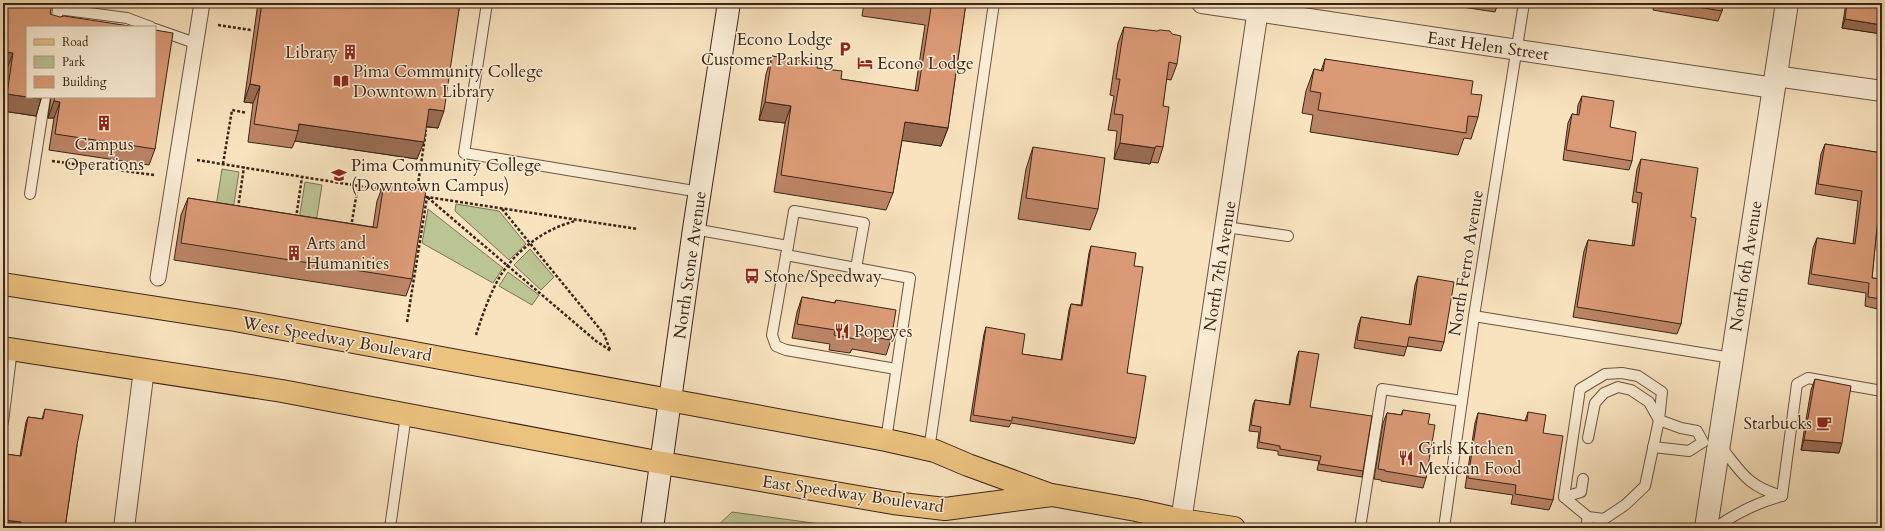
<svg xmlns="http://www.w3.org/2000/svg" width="1885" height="531" font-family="Cardo,serif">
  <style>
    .green { fill: #bbc493; stroke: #7a7456 }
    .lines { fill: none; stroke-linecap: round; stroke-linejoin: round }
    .service-casing { stroke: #6a5442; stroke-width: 12 }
    .pedestrian-casing { stroke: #6a5442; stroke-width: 17 }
    .minor-casing { stroke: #6a5442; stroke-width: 22 }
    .tertiary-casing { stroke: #6a5442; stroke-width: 24 }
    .secondary-casing { stroke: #3a2418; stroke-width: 24 }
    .primary-casing { stroke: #3a2418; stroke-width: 24 }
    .path { stroke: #3a2418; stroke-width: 2.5; stroke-dasharray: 3 2; stroke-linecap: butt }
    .service { stroke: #faedd5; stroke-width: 10 }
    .pedestrian { stroke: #faedd5; stroke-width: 15 }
    .minor { stroke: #faedd5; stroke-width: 20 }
    .tertiary { stroke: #faedd5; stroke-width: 22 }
    .secondary { stroke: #faedd5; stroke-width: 22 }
    .primary { stroke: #ecc27f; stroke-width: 22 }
    .wall { fill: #bb8465; stroke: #3a2418 }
    .shaded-wall { fill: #996c52; stroke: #3a2418 }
    .building { fill: #da9a75; stroke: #3a2418 }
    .labels { text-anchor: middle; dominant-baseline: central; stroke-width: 3; stroke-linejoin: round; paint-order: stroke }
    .poi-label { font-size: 17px; fill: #3a2418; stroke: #faedd5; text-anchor: start }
    .street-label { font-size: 17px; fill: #3a2418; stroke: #faedd5 }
  </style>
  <rect width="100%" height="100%" fill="#f8e3be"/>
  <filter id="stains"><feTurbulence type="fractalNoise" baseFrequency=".005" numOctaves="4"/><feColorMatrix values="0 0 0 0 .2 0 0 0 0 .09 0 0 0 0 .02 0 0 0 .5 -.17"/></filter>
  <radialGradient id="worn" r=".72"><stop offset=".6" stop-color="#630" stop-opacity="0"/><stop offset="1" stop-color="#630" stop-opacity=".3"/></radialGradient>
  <g class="green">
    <polygon points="222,169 239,172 231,222 214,219"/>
    <polygon points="305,182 322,185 314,235 297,232"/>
    <polygon points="456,204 499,211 526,244 509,260 455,211"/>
    <polygon points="428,209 503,268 493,283 422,243"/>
    <polygon points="530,249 554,277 541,290 514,265"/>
    <polygon points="508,272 539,295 532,305 499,286"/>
    <polygon points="732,512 850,528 715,528"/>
  </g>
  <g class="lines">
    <g class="service-casing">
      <g id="service">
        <polyline points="487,3 464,153 700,192"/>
        <polyline points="55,27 58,9 127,18 151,27"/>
        <polyline points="155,29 195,43"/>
        <polyline points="30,194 45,97"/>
        <polyline points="1226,227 1288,236"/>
        <polyline points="694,229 788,246 786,255 910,278 886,440"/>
        <polyline points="788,246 794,211 864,223 856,268"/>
        <polyline points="786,255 772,335 776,346 786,350 896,369"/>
        <polyline points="1474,316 1732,358"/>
        <polygon points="1622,373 1638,376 1662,392 1659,420 1645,486 1625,505 1604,519 1588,517 1564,497 1580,389 1605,374"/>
        <polyline points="3,422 12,349"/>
        <polyline points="1588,438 1595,403 1604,393 1618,387 1631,390 1649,402 1659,420 1681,428 1697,431 1703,442 1689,451 1653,447"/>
        <polyline points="929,450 994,3"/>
        <polyline points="1782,496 1797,384 1808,378 1882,391"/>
        <polyline points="1564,497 1581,492 1583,479"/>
        <polyline points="390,528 406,415"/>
        <polyline points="1360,528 1382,389 1462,401"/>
        <polyline points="1444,528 1474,316 1524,3"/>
        <polyline points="1586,528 1588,517"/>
        <path d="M1715,528C1736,513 1756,503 1782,496C1747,486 1742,473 1721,447"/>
      </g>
    </g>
    <g class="pedestrian-casing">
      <polyline id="pedestrian" points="158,278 202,3"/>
    </g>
    <g class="minor-casing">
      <g id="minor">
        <polyline points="1202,3 1774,88"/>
        <polyline points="1776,76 1882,91"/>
        <polyline points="124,528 144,369"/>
        <polyline points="1180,528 1259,3"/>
      </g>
    </g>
    <g class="tertiary-casing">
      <polyline id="tertiary" points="1706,528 1787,3"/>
    </g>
    <g class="secondary-casing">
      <polyline id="secondary" points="652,528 694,229 729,3"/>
    </g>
    <g class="primary-casing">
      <g id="primary">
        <polyline points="3,284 235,320 886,440 935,451 968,465 1048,494"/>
        <polyline points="3,348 282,391 662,463 893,503 945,509 1052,495 1136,510 1181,520 1234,528"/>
      </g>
    </g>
    <g class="path">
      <polyline points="218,25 251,30"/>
      <polyline points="197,160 384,190"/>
      <polyline points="52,161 154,175"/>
      <polyline points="223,164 232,110 247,113"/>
      <polyline points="417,191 426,130"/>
      <polyline points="423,196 427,197 596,341 611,351"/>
      <polyline points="238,208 244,167"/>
      <polyline points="502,209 604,334 610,350"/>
      <polyline points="296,218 302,177"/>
      <polyline points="351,227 358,186"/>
      <polyline points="407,322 427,197 638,229"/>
      <path d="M476,335C482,316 489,296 499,278C515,251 545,228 576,221"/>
    </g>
    <use href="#service" class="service"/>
    <use href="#pedestrian" class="pedestrian"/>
    <use href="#minor" class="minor"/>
    <use href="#tertiary" class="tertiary"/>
    <use href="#secondary" class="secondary"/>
    <use href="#primary" class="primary"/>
  </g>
  <g class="wall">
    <polygon points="258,3 460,3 438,128 426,127 417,159 295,141 292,148 248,142 253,103 244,102"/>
    <polygon points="864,3 966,3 948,128 941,146 902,140 893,193 886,210 774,192 785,123 759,120 766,74 772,56 817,68 841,79 915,91 925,25 862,16"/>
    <polygon points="1436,3 1498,3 1495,12"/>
    <polygon points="1654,3 1723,3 1722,11 1718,21 1653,10"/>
    <polygon points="1846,3 1882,3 1882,34 1842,28"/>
    <polygon points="27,27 41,99 36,116 3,111 3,97 7,69 3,69"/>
    <polygon points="1124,27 1177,64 1171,80 1166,79 1163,106 1163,147 1158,163 1150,162 1150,164 1114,159 1117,131 1108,130 1114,96 1110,95 1118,43"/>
    <polygon points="1325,59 1471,94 1478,117 1471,139 1464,138 1458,155 1310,132 1313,115 1302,113 1306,91 1314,69 1321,71"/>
    <polygon points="1582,96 1610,127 1632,161 1629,170 1563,160 1568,123 1572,114 1577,115 1578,105"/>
    <polygon points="51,97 155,97 155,149 149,165 49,150 54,118 48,118"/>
    <polygon points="1825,144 1882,153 1882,218 1878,217 1872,278 1882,279 1882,310 1865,306 1866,293 1808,284 1813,248 1817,238 1853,244 1858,201 1815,194 1821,154"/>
    <polygon points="1033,147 1098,209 1090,230 1018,219 1026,169"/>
    <polygon points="1641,159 1691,217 1681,324 1677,334 1573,317 1584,251 1588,240 1632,246 1638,203 1632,202 1637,169"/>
    <polygon points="384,183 412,279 406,296 174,260 181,215 188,198 373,227 377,201"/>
    <polygon points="1091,246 1134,266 1127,373 1136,438 1134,444 1011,423 1009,427 970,421 984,334 986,327 1022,354 1061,360 1069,310 1071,304 1081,305 1089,253"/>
    <polygon points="1418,276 1444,342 1441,351 1407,346 1404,356 1354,348 1358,326 1361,317 1409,325 1415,285"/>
    <polygon points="802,297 834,303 836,300 891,340 886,355 852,349 850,353 829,350 830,344 792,338 797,312"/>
    <polygon points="1299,351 1310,407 1363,471 1362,477 1317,470 1319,461 1278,455 1278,451 1257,448 1259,432 1249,431 1253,405 1255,400 1289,405 1297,356"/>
    <polygon points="1815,379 1839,453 1801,450 1811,390"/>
    <polygon points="45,409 77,445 65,528 19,528 3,525 4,459 5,454 20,456 26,422 28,417 42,419"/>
    <polygon points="1403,410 1428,424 1426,478 1423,488 1381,481 1381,480 1374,479 1383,423 1387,413 1401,415"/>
    <polygon points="1528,412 1543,433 1553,500 1549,510 1511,504 1513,495 1465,488 1475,423 1478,413 1525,421"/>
  </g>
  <g class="shaded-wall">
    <polygon points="1845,19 1882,25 1882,34 1842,28"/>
    <polygon points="3,52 13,53 7,69 3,69"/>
    <polygon points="250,84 260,86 253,103 244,102"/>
    <polygon points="7,94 41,99 36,116 3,111 3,105"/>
    <polygon points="54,101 60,102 54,118 48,118"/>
    <polygon points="765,102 791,106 785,123 759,120"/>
    <polygon points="429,109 444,111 438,128 422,126"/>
    <polygon points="905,122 948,128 941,146 898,140"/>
    <polygon points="299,124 424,142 417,159 295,141 298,131"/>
    <polygon points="1120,143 1155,148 1150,164 1114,159"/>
    <polygon points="1804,440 1842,443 1839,453 1801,450"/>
    <polygon points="3,520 21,522 19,528 3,525"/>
  </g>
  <g class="building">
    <polygon points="3,3 52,3 50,14 60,17 64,16 136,27 27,27 27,97 42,97 41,99 7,94 13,53 3,52"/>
    <polygon points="262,3 460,3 444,111 429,109 424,142 299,124 298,131 254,124 260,86 250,84"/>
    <polygon points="899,3 966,3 948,128 905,122 893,193 781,175 791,106 765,102 772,56 818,63 817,68 842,71 841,79 918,91 931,8"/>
    <polygon points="1673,3 1723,3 1722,11"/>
    <polygon points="1847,3 1882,3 1882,25 1845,19"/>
    <polygon points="1124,27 1157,31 1160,30 1170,31 1172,34 1181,36 1177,64 1169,62 1163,106 1169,107 1163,147 1156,146 1155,148 1120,143 1123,115 1114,114 1120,79 1116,79"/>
    <polygon points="155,30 173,33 155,149 55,134 60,102 54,101 55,97 155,97"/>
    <polygon points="1325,59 1473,81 1471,94 1482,95 1478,117 1468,116 1466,133 1318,110 1321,93 1310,91 1314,69 1323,71"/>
    <polygon points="1582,96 1614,101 1610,127 1636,132 1632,161 1566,150 1572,114 1579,115"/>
    <polygon points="1825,144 1882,153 1882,208 1879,207 1872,278 1882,279 1882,299 1868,297 1869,283 1811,274 1817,238 1855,244 1862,191 1818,184"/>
    <polygon points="1033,147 1105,158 1098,209 1026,198"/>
    <polygon points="1641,159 1698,168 1691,217 1696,218 1681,324 1577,307 1588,240 1634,246 1642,193 1636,192"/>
    <polygon points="384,183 426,190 412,279 181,243 188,198 377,228"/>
    <polygon points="1091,246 1136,253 1134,266 1143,267 1127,373 1146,376 1136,438 1012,417 1012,421 973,415 986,327 1025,334 1022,354 1062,360 1071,304 1082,306"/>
    <polygon points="1418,276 1454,282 1444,342 1409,337 1407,347 1357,340 1361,317 1411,325"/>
    <polygon points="802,297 835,303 836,300 896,310 891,340 856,334 855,339 834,335 835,330 797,324"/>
    <polygon points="1299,351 1319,354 1310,407 1372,416 1363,471 1319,464 1321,456 1280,449 1280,446 1259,442 1261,427 1251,425 1255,400 1290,405"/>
    <polygon points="1815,379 1851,386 1842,443 1804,440"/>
    <polygon points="45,409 83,415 77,445 65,528 20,528 21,522 3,520 3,471 5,454 21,456 28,417 43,419"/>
    <polygon points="1403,410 1430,414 1428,424 1435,425 1426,478 1385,471 1385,470 1378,469 1387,413 1402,415"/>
    <polygon points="1528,412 1546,415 1543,433 1563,436 1553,500 1515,494 1516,485 1468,478 1478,413 1527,421"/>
  </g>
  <defs>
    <g id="parking-bare" transform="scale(1.2)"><path d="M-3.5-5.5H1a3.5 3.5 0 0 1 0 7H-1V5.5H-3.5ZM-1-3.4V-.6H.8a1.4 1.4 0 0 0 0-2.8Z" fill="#8f2418" stroke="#faedd5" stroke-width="2.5" paint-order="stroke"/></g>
    <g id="building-bare" transform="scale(1.2)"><path d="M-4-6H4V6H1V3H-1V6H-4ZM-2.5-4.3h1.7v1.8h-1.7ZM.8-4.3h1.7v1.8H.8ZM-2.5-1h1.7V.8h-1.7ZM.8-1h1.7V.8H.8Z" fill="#8f2418" stroke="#faedd5" stroke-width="2.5" paint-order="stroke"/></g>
    <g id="hotel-bare" transform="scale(1.2)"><path d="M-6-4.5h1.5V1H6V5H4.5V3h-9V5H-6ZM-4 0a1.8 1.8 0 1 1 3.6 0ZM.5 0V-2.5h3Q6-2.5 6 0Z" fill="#8f2418" stroke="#faedd5" stroke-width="2.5" paint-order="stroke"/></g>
    <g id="library-bare" transform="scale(1.2)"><path d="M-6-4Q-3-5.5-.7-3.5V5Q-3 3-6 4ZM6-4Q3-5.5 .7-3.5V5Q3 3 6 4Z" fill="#8f2418" stroke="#faedd5" stroke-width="2.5" paint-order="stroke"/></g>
    <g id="university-bare" transform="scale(1.2)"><path d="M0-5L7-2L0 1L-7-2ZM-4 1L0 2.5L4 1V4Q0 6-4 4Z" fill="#8f2418" stroke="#faedd5" stroke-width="2.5" paint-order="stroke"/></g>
    <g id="bus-bare" transform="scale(1.2)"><path d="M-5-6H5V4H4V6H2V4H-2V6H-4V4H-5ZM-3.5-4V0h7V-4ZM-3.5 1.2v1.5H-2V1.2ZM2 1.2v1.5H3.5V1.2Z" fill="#8f2418" stroke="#faedd5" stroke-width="2.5" paint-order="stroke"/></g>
    <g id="restaurant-bare" transform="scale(1.2)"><path d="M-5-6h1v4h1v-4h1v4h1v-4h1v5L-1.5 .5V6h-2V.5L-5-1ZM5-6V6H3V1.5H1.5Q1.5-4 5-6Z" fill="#8f2418" stroke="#faedd5" stroke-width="2.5" paint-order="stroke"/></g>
    <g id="cafe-bare" transform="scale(1.2)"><path d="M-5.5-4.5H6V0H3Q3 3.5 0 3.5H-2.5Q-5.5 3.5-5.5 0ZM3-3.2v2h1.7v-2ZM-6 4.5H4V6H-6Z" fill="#8f2418" stroke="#faedd5" stroke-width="2.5" paint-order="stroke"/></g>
  </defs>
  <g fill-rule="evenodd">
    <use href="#parking-bare" x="845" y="49"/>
    <use href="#building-bare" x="350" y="52"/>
    <use href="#hotel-bare" x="865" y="63"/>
    <use href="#library-bare" x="341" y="81"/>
    <use href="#building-bare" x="104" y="123"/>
    <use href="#university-bare" x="339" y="175"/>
    <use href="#building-bare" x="294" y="253"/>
    <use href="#bus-bare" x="752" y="276"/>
    <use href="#restaurant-bare" x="842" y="331"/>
    <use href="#cafe-bare" x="1824" y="423"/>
    <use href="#restaurant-bare" x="1406" y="458"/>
  </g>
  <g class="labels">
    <g class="poi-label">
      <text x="833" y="39" text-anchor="end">Econo Lodge<tspan x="833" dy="20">Customer Parking</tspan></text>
      <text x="338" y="52" text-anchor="end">Library</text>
      <text x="877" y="63">Econo Lodge</text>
      <text x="353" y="71">Pima Community College<tspan x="353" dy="20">Downtown Library</tspan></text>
      <text x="104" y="144" text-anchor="middle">Campus<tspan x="104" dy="20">Operations</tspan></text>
      <text x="351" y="165">Pima Community College<tspan x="351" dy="20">(Downtown Campus)</tspan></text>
      <text x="306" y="243">Arts and<tspan x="306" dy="20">Humanities</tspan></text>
      <text x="764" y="276">Stone/Speedway</text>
      <text x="854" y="331">Popeyes</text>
      <text x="1812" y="423" text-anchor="end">Starbucks</text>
      <text x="1418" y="448">Girls Kitchen<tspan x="1418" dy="20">Mexican Food</tspan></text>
    </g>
    <g class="street-label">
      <text transform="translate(1488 46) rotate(8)">East Helen Street</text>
      <text transform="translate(1466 263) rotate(-81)">North Ferro Avenue</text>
      <text transform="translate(690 265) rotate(-82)">North Stone Avenue</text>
      <text transform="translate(1220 266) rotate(-81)">North 7th Avenue</text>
      <text transform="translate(1746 266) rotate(-81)">North 6th Avenue</text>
      <text transform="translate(337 339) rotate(10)">West Speedway Boulevard</text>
      <text transform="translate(853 494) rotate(8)">East Speedway Boulevard</text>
    </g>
  </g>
  <rect width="1885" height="531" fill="none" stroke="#f8e3be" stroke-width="16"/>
  <rect x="4" y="4" width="1877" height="523" fill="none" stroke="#3a2418" stroke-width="2"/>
  <rect x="8" y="8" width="1869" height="515" fill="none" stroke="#3a2418"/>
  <rect x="26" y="26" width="130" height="72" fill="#faedd5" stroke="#ad9d89"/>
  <rect x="34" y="39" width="20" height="6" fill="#ecc27f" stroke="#ad9d89"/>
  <text x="62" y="46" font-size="12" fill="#3a2418">Road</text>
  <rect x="34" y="56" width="20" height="12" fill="#bbc493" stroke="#ad9d89"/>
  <text x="62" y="66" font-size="12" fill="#3a2418">Park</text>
  <rect x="34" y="76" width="20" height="12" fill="#da9a75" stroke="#ad9d89"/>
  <text x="62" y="86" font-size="12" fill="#3a2418">Building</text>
  <rect width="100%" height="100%" filter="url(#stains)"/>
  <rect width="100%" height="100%" fill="url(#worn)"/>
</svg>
